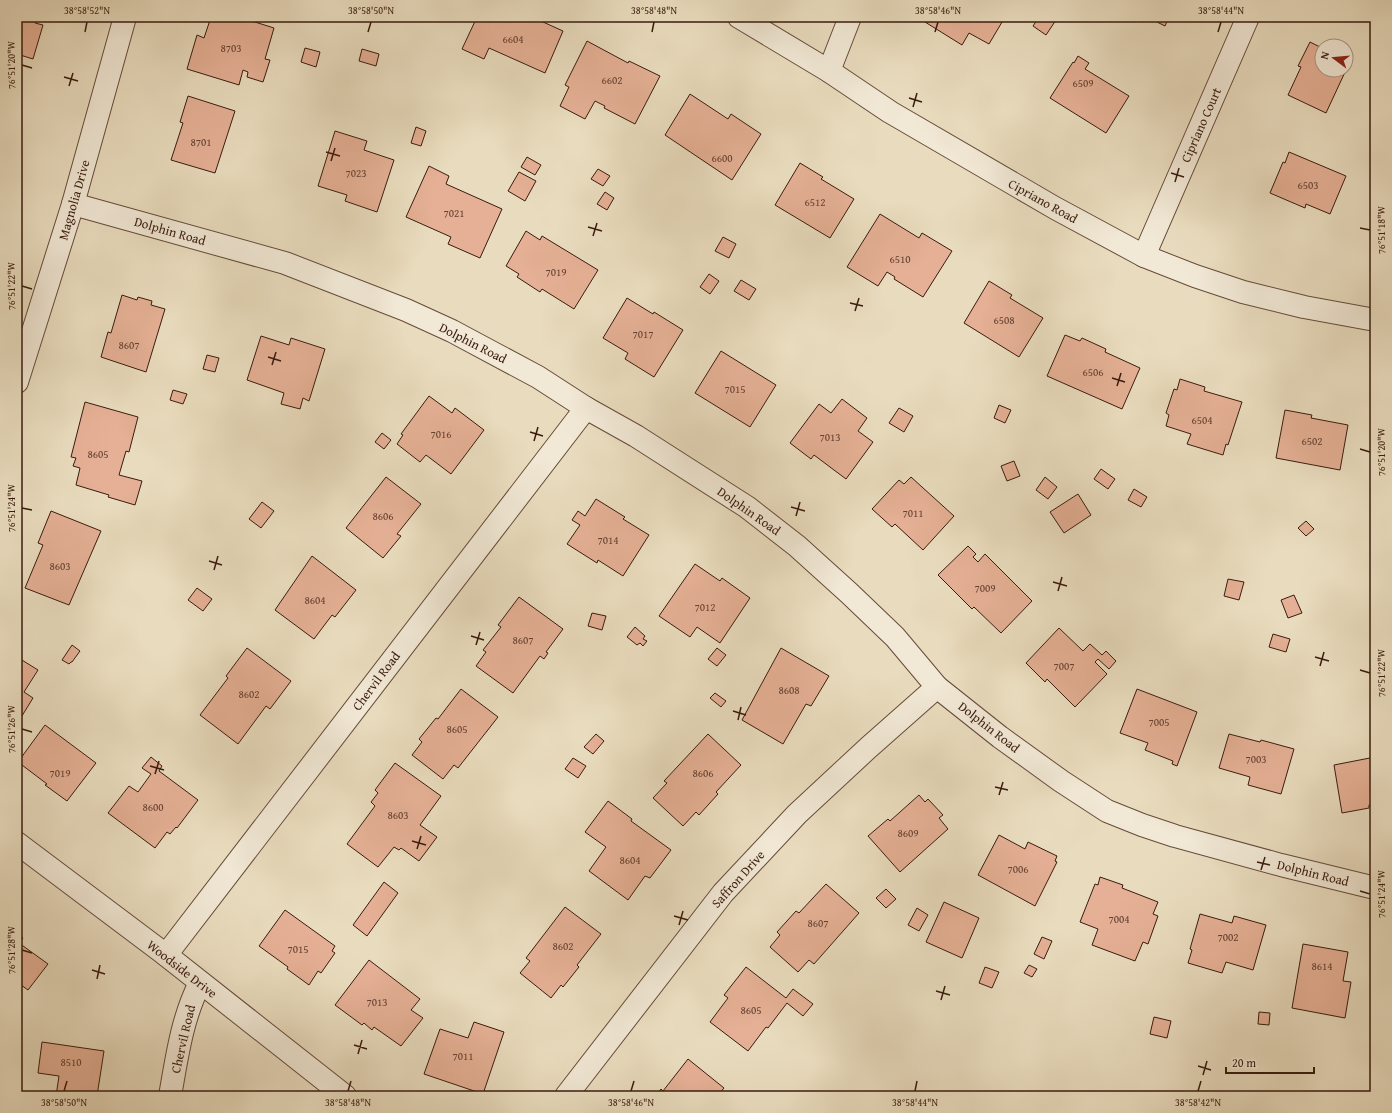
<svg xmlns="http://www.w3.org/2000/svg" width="1392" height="1113" font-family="'Gentium Book Plus',serif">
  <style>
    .building { fill: #e5b095; stroke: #3a1b0e }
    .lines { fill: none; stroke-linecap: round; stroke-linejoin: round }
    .minor-casing { stroke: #664b3a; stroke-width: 24 }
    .tertiary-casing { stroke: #664b3a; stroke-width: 24 }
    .minor { stroke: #f1e8d5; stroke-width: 22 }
    .tertiary { stroke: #f1e8d5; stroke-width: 22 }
    .ticks { fill: none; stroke: #3a1b0e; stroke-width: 1.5 }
    .labels { text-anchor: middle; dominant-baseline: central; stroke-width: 3; stroke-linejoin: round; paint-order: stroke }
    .number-label { font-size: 11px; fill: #654030 }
    .street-label { font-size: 13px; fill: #3a1b0e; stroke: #f1e8d5 }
    .neatline { fill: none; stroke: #3a1b0e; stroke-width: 1.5 }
    .ticks-label { font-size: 10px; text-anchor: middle; fill: #3a1b0e }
  </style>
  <rect width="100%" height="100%" fill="#e9dcbe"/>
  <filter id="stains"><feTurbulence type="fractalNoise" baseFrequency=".005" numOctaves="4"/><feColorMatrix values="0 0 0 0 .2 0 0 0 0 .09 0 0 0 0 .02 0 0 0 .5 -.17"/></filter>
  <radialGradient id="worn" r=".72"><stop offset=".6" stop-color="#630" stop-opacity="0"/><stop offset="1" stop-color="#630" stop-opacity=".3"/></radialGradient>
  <g class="building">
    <polygon points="17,17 37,17 35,23 43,25 33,59 17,54"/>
    <polygon points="211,17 239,17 274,28 265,59 270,60 263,82 247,77 248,72 243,70 239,85 187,69 197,35 204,38"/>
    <polygon points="477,17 532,17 563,31 545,73 489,48 484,59 462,49"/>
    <polygon points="928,17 1005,17 989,44 969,33 962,45 925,22"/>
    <polygon points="1039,17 1058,17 1046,35 1033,26"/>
    <polygon points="1147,17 1169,17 1165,26"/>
    <polygon points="587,41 628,63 629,61 660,76 635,124 604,108 605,106 595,101 585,119 560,106 569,87 565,85"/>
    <polygon points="1310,42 1322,48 1322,70 1346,70 1326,113 1288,95 1301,67 1298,66"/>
    <polygon points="305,48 320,52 316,67 301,62"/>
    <polygon points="362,49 379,54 376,66 359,61"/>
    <polygon points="1078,56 1089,63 1085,69 1129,96 1106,133 1050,98 1073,62 1074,63"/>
    <polygon points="690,94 728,119 731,114 761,134 732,180 665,135"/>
    <polygon points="188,96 235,111 215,173 171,160 183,123 180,122"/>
    <polygon points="416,127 426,131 421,146 411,143"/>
    <polygon points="335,131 367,141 364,150 394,160 377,212 345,201 347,195 318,186"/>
    <polygon points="1289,152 1346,176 1330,214 1306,204 1305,208 1270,193 1283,162 1285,163"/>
    <polygon points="527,157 541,165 535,175 521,167"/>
    <polygon points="800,163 823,177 821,179 854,199 830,238 775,205"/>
    <polygon points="429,166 449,176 446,184 502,209 480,258 448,244 451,237 406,217"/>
    <polygon points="598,169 610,176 603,186 591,179"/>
    <polygon points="519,172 536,181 525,201 508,191"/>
    <polygon points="605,192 614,198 607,210 597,204"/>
    <polygon points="880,214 919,238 922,233 952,251 923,297 894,279 895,277 887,272 878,286 847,267"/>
    <polygon points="526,231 540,240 542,236 598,270 574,309 542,289 540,292 517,277 519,274 506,266"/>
    <polygon points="723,237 736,244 729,258 715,251"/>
    <polygon points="709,274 719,281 710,294 700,287"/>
    <polygon points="741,280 756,289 749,300 734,291"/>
    <polygon points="989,281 1012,295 1010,298 1043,318 1019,357 964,323"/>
    <polygon points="122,295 137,300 138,297 152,301 151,305 165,309 146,372 101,357 108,332 111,333"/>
    <polygon points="627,298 653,314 654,312 683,330 654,377 625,359 628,353 603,338"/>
    <polygon points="1065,335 1080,341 1082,338 1106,349 1105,352 1140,368 1122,409 1047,376"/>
    <polygon points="261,336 289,345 291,338 325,349 309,401 303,398 300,409 281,404 284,393 247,380"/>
    <polygon points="721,351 776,385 750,427 695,393"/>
    <polygon points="207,355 219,358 215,372 203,369"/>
    <polygon points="1180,379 1205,387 1204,391 1242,402 1228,445 1226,444 1223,455 1187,444 1191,434 1166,426 1169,415 1166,413 1174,389 1177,390"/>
    <polygon points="173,390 187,394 183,404 170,400"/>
    <polygon points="429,396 452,413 455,408 484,430 451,474 426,455 420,462 397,444 403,435 401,434"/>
    <polygon points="842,399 867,418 858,431 873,442 846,479 814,455 811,459 790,443 819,404 831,413"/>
    <polygon points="85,402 138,417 129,452 126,451 119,475 142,481 135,505 108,497 109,495 76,485 80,468 73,466 76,458 71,457"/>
    <polygon points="999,405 1011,410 1005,423 994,418"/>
    <polygon points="899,408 913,416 904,432 889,423"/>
    <polygon points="1285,410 1312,415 1311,418 1348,425 1340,470 1276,458"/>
    <polygon points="382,433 391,440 384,449 375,442"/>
    <polygon points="1014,461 1020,476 1007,481 1001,466"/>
    <polygon points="1101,469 1115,479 1108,489 1094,479"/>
    <polygon points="386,477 421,504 397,534 401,536 383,558 346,528"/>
    <polygon points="911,477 954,516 923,550 895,524 892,527 872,509 899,480 904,484"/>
    <polygon points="1045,477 1057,487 1048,499 1036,490"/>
    <polygon points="1134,489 1147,497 1141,507 1128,500"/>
    <polygon points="1078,494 1091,515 1064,533 1050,512"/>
    <polygon points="596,499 625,517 623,519 649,535 623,576 598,560 597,563 567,544 580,525 572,520 578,511 585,516"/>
    <polygon points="262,502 274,511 261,528 249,519"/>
    <polygon points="51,511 101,531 69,605 25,588 43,545 38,543"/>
    <polygon points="1306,521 1314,529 1306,536 1298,528"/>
    <polygon points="968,546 976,554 973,557 978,562 985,554 1032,601 1001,633 974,607 972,609 938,575"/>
    <polygon points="312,556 356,590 335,617 332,615 314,639 275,610"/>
    <polygon points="695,564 720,581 722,578 750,598 720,643 697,627 690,637 659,616"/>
    <polygon points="1228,579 1244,582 1239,600 1224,596"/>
    <polygon points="197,588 212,599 203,611 188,600"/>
    <polygon points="1294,595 1302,613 1288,618 1281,600"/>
    <polygon points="519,597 563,629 546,652 548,653 544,659 540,656 513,693 476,666 486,652 483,650 501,627 498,625"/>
    <polygon points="592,613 606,616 602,630 588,626"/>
    <polygon points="635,627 645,636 643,639 647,641 643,646 640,643 637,645 627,637"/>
    <polygon points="1059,628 1083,651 1090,644 1102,655 1106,651 1116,661 1109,669 1098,659 1095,662 1107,674 1075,707 1047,679 1045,682 1026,663"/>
    <polygon points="1273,634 1290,639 1286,652 1269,647"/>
    <polygon points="72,645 80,651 72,662 71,662 69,664 62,660"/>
    <polygon points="247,648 291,681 270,709 266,706 238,744 200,715 228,678 226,676"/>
    <polygon points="717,648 726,655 717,666 708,659"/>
    <polygon points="781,648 829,676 811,706 806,704 783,744 742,720"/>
    <polygon points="17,657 38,670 24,692 33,698 17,724"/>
    <polygon points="461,689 498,717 458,768 454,765 443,779 412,755 422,742 419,739 436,718 438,719"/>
    <polygon points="1137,689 1197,712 1177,766 1172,764 1173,761 1145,750 1148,743 1120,733"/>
    <polygon points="715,693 726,701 721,707 710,698"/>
    <polygon points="45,725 96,763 67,801 45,785 47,784 18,762"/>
    <polygon points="596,734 604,741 593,754 584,747"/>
    <polygon points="708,734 741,765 716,792 718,794 699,815 696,812 683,826 653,798 667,783 664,781"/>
    <polygon points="1229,734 1260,742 1261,740 1294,749 1281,794 1248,785 1250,777 1219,768"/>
    <polygon points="151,757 162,766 159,771 198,800 177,828 176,827 170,834 167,832 155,848 108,813 129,786 138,792 151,774 142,768"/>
    <polygon points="1375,757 1375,804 1369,805 1369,808 1342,813 1334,765"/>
    <polygon points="573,758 586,766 578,778 565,769"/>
    <polygon points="395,763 441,796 420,825 437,837 419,861 401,848 399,850 394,847 378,867 347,844 375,806 371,802 378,793 375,790"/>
    <polygon points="919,795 925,802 928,799 943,815 939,818 948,829 900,872 868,836 888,819 890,821"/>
    <polygon points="608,801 632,819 631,821 671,850 650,878 645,876 628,900 589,871 606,847 585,832"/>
    <polygon points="999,835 1025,849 1028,842 1057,856 1055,861 1057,862 1035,906 978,875"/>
    <polygon points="1100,877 1123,885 1122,888 1158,902 1153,914 1158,916 1148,944 1143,942 1135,961 1092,945 1098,929 1080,922 1095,884 1098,885"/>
    <polygon points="384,882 398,893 367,936 353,925"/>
    <polygon points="826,884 859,913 814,964 809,960 798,972 770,947 780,935 777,932 796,911 799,913"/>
    <polygon points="886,889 896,899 886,908 876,898"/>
    <polygon points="944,902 979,918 962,958 926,942"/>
    <polygon points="565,907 601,934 577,965 579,967 563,987 561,985 551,998 520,973 530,961 526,958"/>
    <polygon points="917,908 928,915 919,931 908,925"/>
    <polygon points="285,910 335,946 332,951 335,953 321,973 318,971 309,985 287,969 288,967 259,946"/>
    <polygon points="1200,914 1232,923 1234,916 1266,925 1253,970 1226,962 1222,973 1188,963 1192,950 1190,949"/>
    <polygon points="17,934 23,938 19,943 48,964 28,990 17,982"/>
    <polygon points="1042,937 1052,941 1044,959 1034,954"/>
    <polygon points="1303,944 1348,952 1343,981 1351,982 1345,1018 1292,1008"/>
    <polygon points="369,960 420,999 411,1010 423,1018 401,1046 374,1027 372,1030 364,1023 362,1025 335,1005"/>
    <polygon points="1029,965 1037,969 1032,977 1024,973"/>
    <polygon points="746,967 786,998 793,989 813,1004 803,1016 787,1003 768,1028 766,1027 748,1051 710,1022 728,998 724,995"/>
    <polygon points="985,967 999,972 992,988 979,983"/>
    <polygon points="1259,1012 1270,1013 1269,1025 1258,1024"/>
    <polygon points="1154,1017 1171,1021 1167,1038 1150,1034"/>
    <polygon points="474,1022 504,1032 483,1094 424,1074 440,1029 468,1038"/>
    <polygon points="42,1042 104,1051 97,1096 56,1096 59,1076 38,1073"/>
    <polygon points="688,1059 724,1088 717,1096 656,1096 661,1089 663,1091"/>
  </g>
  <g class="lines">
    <g class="minor-casing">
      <g id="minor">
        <polyline points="829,71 850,17"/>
        <polyline points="73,204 285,263 406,310 452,331 538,377 586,408 636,436 747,507 797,546 849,593 895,637 937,687 1000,737 1061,781 1107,811 1142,825 1175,836 1281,865 1375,888"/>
        <polyline points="1144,256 1248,17"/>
        <polyline points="17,382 73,204 125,17"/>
        <polyline points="17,843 166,955 345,1096"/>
        <polyline points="166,955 586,408"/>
        <path d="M170,1096C177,1057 182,1018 200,983"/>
        <polyline points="566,1096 723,893 797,814 868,748 937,687"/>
      </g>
    </g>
    <g class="tertiary-casing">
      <polyline id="tertiary" points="739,17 829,71 890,112 1055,208 1144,256 1195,276 1243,292 1304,307 1375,320"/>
    </g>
    <use href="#minor" class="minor"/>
    <use href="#tertiary" class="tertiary"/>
  </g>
  <path class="ticks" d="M85,32L87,22M368,32L371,22M652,32L654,22M935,32L938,22M1218,32L1221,22M22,65L32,68M64,77L78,81M69,86L73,73M909,98L922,102M913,107L917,93M326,152L340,156M331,161L335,148M1171,173L1184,177M1175,182L1179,168M588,227L602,231M1360,228L1370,230M593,236L597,223M22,286L32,289M850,303L863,306M855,311L859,298M268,357L281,361M272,365L276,352M1112,378L1125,382M1117,386L1121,373M530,432L543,436M534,441L538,427M1360,449L1370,452M791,507L805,511M22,508L32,510M796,516L800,502M209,561L222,565M214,570L218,556M1053,582L1067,586M1058,591L1062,577M471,636L484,640M476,645L480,632M1315,657L1329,661M1320,666L1324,652M1360,670L1370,673M733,711L746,715M738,720L741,707M22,729L32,732M150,766L164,770M155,774L159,761M995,787L1008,790M999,795L1003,782M412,841L426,845M417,849L421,836M1257,862L1270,865M1261,870L1265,857M1360,891L1370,894M674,916L688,920M679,925L683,911M22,950L32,953M92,970L105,974M97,979L100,965M936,991L950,995M941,1000L945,986M354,1045L367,1049M358,1054L362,1040M1198,1066L1211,1070M1203,1075L1207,1061M64,1091L67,1081M348,1091L351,1081M631,1091L634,1081M915,1091L917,1081M1198,1091L1201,1081"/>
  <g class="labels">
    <g class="number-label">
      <text x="513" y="39">6604</text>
      <text x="231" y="48">8703</text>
      <text x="612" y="80">6602</text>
      <text x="1083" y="83">6509</text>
      <text x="201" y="142">8701</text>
      <text x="722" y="158">6600</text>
      <text x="356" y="173">7023</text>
      <text x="1308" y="185">6503</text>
      <text x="815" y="202">6512</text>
      <text x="454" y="213">7021</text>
      <text x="900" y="259">6510</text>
      <text x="556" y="272">7019</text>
      <text x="1004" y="320">6508</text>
      <text x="643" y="334">7017</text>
      <text x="129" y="345">8607</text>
      <text x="1093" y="372">6506</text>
      <text x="735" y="389">7015</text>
      <text x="1202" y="420">6504</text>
      <text x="441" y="434">7016</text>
      <text x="830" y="437">7013</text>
      <text x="1312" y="441">6502</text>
      <text x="98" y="454">8605</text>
      <text x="913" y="513">7011</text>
      <text x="383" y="516">8606</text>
      <text x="608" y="540">7014</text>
      <text x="60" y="566">8603</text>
      <text x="985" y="588">7009</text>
      <text x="315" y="600">8604</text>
      <text x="705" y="607">7012</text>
      <text x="523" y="640">8607</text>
      <text x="1064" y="666">7007</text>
      <text x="789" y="690">8608</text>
      <text x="249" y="694">8602</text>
      <text x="1159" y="722">7005</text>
      <text x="457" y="729">8605</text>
      <text x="1256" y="759">7003</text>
      <text x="60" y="773">7019</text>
      <text x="703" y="773">8606</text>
      <text x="153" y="807">8600</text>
      <text x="398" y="815">8603</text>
      <text x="908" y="833">8609</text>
      <text x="630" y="860">8604</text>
      <text x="1018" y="869">7006</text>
      <text x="1119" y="919">7004</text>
      <text x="818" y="923">8607</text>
      <text x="1228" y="937">7002</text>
      <text x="563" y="946">8602</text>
      <text x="298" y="949">7015</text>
      <text x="1322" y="966">8614</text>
      <text x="377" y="1002">7013</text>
      <text x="751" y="1010">8605</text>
      <text x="463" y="1056">7011</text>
      <text x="71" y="1062">8510</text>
    </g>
    <g class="street-label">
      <text transform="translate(1201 125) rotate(-66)">Cipriano Court</text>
      <text transform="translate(74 200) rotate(-74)">Magnolia Drive</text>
      <text transform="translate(1043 201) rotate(29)">Cipriano Road</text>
      <text transform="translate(170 231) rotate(16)">Dolphin Road</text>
      <text transform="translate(473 343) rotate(27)">Dolphin Road</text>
      <text transform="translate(749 511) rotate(35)">Dolphin Road</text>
      <text transform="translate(376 681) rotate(-53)">Chervil Road</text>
      <text transform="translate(989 727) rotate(38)">Dolphin Road</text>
      <text transform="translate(1313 873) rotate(14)">Dolphin Road</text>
      <text transform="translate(738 879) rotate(-48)">Saffron Drive</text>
      <text transform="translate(182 969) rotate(38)">Woodside Drive</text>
      <text transform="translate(183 1039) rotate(-77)">Chervil Road</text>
    </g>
  </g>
  <rect width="1392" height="1113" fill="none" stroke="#e9dcbe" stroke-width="44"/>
  <g transform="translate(1334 58) rotate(286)"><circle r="19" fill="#f1e8d5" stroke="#a89685"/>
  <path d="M0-3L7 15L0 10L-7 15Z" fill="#8f2418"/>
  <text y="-6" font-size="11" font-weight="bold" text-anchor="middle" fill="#3a1b0e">N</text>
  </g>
  <path d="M1226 1067v6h88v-6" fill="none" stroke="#3a1b0e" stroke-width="2"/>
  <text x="1232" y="1067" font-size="12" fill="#3a1b0e" stroke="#f1e8d5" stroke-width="3" paint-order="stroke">20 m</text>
  <rect x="22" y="22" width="1348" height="1069" class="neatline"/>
  <g class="ticks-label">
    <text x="87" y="14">38°58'52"N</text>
    <text x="371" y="14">38°58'50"N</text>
    <text x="654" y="14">38°58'48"N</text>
    <text x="938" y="14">38°58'46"N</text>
    <text x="1221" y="14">38°58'44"N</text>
    <text transform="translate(11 65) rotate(-90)" y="4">76°51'20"W</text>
    <text transform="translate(1381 230) rotate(-90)" y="4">76°51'18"W</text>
    <text transform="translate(11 286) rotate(-90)" y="4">76°51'22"W</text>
    <text transform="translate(1381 452) rotate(-90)" y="4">76°51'20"W</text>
    <text transform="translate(11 508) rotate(-90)" y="4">76°51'24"W</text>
    <text transform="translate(1381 673) rotate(-90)" y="4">76°51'22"W</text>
    <text transform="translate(11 729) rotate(-90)" y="4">76°51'26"W</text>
    <text transform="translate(1381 894) rotate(-90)" y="4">76°51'24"W</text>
    <text transform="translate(11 950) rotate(-90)" y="4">76°51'28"W</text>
    <text x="64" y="1106">38°58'50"N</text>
    <text x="348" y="1106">38°58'48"N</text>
    <text x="631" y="1106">38°58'46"N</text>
    <text x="915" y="1106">38°58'44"N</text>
    <text x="1198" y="1106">38°58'42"N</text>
  </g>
  <rect width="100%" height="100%" filter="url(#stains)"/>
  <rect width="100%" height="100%" fill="url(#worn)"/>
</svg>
